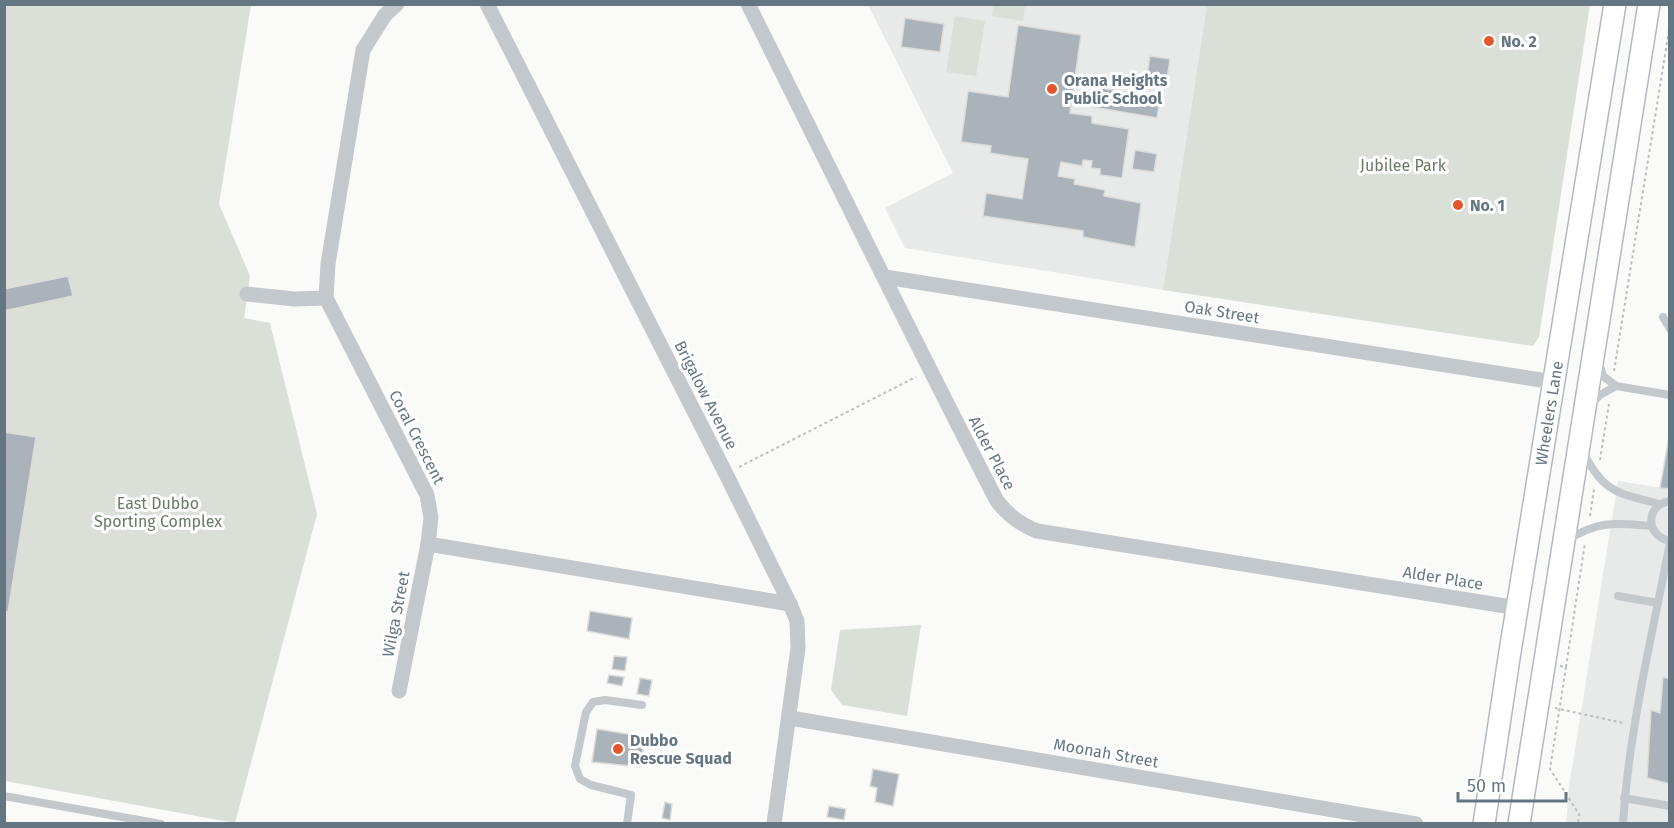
<svg xmlns="http://www.w3.org/2000/svg" width="1674" height="828" font-family="'Fira Sans',sans-serif">
  <style>
    .built { fill: #e8e9e9 }
    .green { fill: #dadfd7 }
    .building { fill: #aab3b9; stroke: #dcdcda; stroke-width: 1.5 }
    .lines { fill: none; stroke-linecap: round; stroke-linejoin: round }
    .secondary-casing { stroke: #b3babf; stroke-width: 24 }
    .path { stroke: #bbbfc2; stroke-width: 2; stroke-dasharray: 3 3; stroke-linecap: butt }
    .lane { stroke: #c3c8cc; stroke-width: 8 }
    .street { stroke: #c3c8cc; stroke-width: 15 }
    .secondary { stroke: #fff; stroke-width: 21 }
    .poi-dot { fill: #e4572e; stroke: #fff; stroke-width: 2 }
    .labels { text-anchor: middle; dominant-baseline: central; stroke-width: 6; stroke-linejoin: round; paint-order: stroke }
    .poi-label { font-size: 16px; font-weight: bold; fill: #657683; stroke: #fff; text-anchor: start }
    .park-label { font-size: 16px; fill: #687a64; stroke: #fff }
    .street-label { font-size: 16px; fill: #657683; stroke: #fff }
  </style>
  <rect width="100%" height="100%" fill="#fafaf8"/>
  <g class="built">
    <polygon points="868,5 1207,5 1163,290 905,248 885,208 953,173"/>
    <polygon points="1618,481 1669,489 1669,823 1566,824 1569,787"/>
  </g>
  <g class="green">
    <polygon points="4,5 251,5 219,204 250,276 244,318 270,323 317,514 235,823 5,781"/>
    <polygon points="993,5 1025,5 1023,21 992,16"/>
    <polygon points="1207,5 1590,5 1539,337 1533,346 1163,290"/>
    <polygon points="955,16 985,21 976,76 946,72"/>
    <polygon points="921,625 907,716 842,705 831,690 840,630"/>
  </g>
  <g class="building">
    <polygon points="905,18 944,24 940,52 901,47"/>
    <polygon points="1018,25 1081,35 1070,113 1092,116 1092,123 1129,129 1122,178 1100,175 1100,169 1091,168 1092,161 1083,160 1082,166 1061,162 1058,176 1075,179 1074,184 1105,190 1104,196 1141,203 1135,247 1083,237 1083,231 983,216 986,193 1022,199 1028,159 990,153 991,146 961,142 968,91 1008,97"/>
    <polygon points="1150,56 1170,59 1167,79 1147,76"/>
    <polygon points="1096,87 1160,98 1157,118 1093,107"/>
    <polygon points="1135,150 1157,154 1154,172 1132,169"/>
    <polygon points="68,276 73,296 4,311 4,289"/>
    <polygon points="1670,431 1670,489 1660,488"/>
    <polygon points="4,432 36,437 8,612 4,611"/>
    <polygon points="590,611 632,618 629,639 587,631"/>
    <polygon points="614,656 627,657 625,671 612,669"/>
    <polygon points="609,675 624,677 622,686 607,683"/>
    <polygon points="1663,677 1670,679 1670,784 1647,778 1651,710 1660,713"/>
    <polygon points="640,678 652,680 649,696 637,694"/>
    <polygon points="597,729 645,737 640,767 592,762"/>
    <polygon points="873,769 899,774 893,806 875,802 877,788 870,786"/>
    <polygon points="665,802 672,804 670,820 662,818"/>
    <polygon points="829,806 846,809 844,820 827,817"/>
  </g>
  <g class="lines">
    <g class="secondary-casing">
      <g id="secondary">
        <path id="s1" d="M1484,824L1509,658L1615,4"/>
        <polyline points="1519,824 1649,4"/>
      </g>
    </g>
    <g class="path">
      <polyline points="990,6 990,4"/>
      <polyline points="1614,371 1670,24"/>
      <polyline points="1600,460 1609,404"/>
      <polyline points="739,467 916,377"/>
      <polyline points="1590,516 1594,489"/>
      <polyline points="1560,666 1566,667 1550,769 1579,814 1578,824"/>
      <polyline points="1566,667 1585,543"/>
      <polyline points="1555,708 1623,723"/>
      <polyline points="4,823 7,824"/>
    </g>
    <g class="lane">
      <polyline points="1663,317 1670,329"/>
      <polyline points="1599,362 1603,376 1616,386 1670,395"/>
      <polyline points="1591,404 1600,395 1616,386"/>
      <path d="M1584,454C1605,494 1618,493 1659,504"/>
      <path d="M1670,501C1645,505 1645,536 1670,541"/>
      <path d="M1567,540C1600,520 1615,523 1651,526"/>
      <polyline points="1618,596 1658,603"/>
      <polyline points="4,796 161,824"/>
      <polyline points="1624,798 1670,806"/>
      <polyline points="627,824 631,795 591,785 580,779 575,766 586,712 593,702 605,700 642,705"/>
      <path d="M1623,824C1629,729 1652,636 1670,543"/>
    </g>
    <g class="street">
      <polyline points="397,4 385,15 363,50 328,264 326,298 427,495 431,518 428,544 790,604"/>
      <polyline points="487,4 726,474 790,604 797,621 798,648 774,824"/>
      <path d="M748,4C831,170 912,337 997,501C1009,516 1020,524 1037,531L1518,608"/>
      <polyline points="885,277 1554,382"/>
      <polyline points="247,294 294,299 326,298"/>
      <polyline points="399,691 428,544"/>
      <polyline points="790,718 1416,824"/>
    </g>
    <use href="#secondary" class="secondary"/>
  </g>
  <g class="poi-dot">
    <circle cx="1489" cy="41" r="6"/>
    <circle cx="1052" cy="89" r="6"/>
    <circle cx="1458" cy="205" r="6"/>
    <circle cx="618" cy="749" r="6"/>
  </g>
  <g class="labels">
    <g class="poi-label">
      <text x="1501" y="41">No. 2</text>
      <text x="1064" y="80">Orana Heights<tspan x="1064" dy="18">Public School</tspan></text>
      <text x="1470" y="205">No. 1</text>
      <text x="630" y="740">Dubbo<tspan x="630" dy="18">Rescue Squad</tspan></text>
    </g>
    <g class="park-label">
      <text x="1403" y="165">Jubilee Park</text>
      <text x="158" y="503">East Dubbo<tspan x="158" dy="18">Sporting Complex</tspan></text>
    </g>
    <g class="street-label">
      <text transform="translate(1222 312) rotate(9)">Oak Street</text>
      <text transform="translate(706 395) rotate(63)">Brigalow Avenue</text>
      <text stroke="none"><textPath href="#s1" startOffset="416">Wheelers Lane</textPath></text>
      <text transform="translate(417 437) rotate(63)">Coral Crescent</text>
      <text transform="translate(992 453) rotate(62)">Alder Place</text>
      <text transform="translate(1443 578) rotate(9)">Alder Place</text>
      <text transform="translate(396 614) rotate(-79)">Wilga Street</text>
      <text transform="translate(1106 753) rotate(10)">Moonah Street</text>
    </g>
  </g>
  <rect width="1674" height="828" fill="none" stroke="#657683" stroke-width="12"/>
  <path d="M1458 792v9h108v-9" fill="none" stroke="#657683" stroke-width="3"/>
  <text x="1467" y="792" font-size="18" fill="#657683" stroke="#ffffff" stroke-width="4.5" paint-order="stroke">50 m</text>
</svg>
